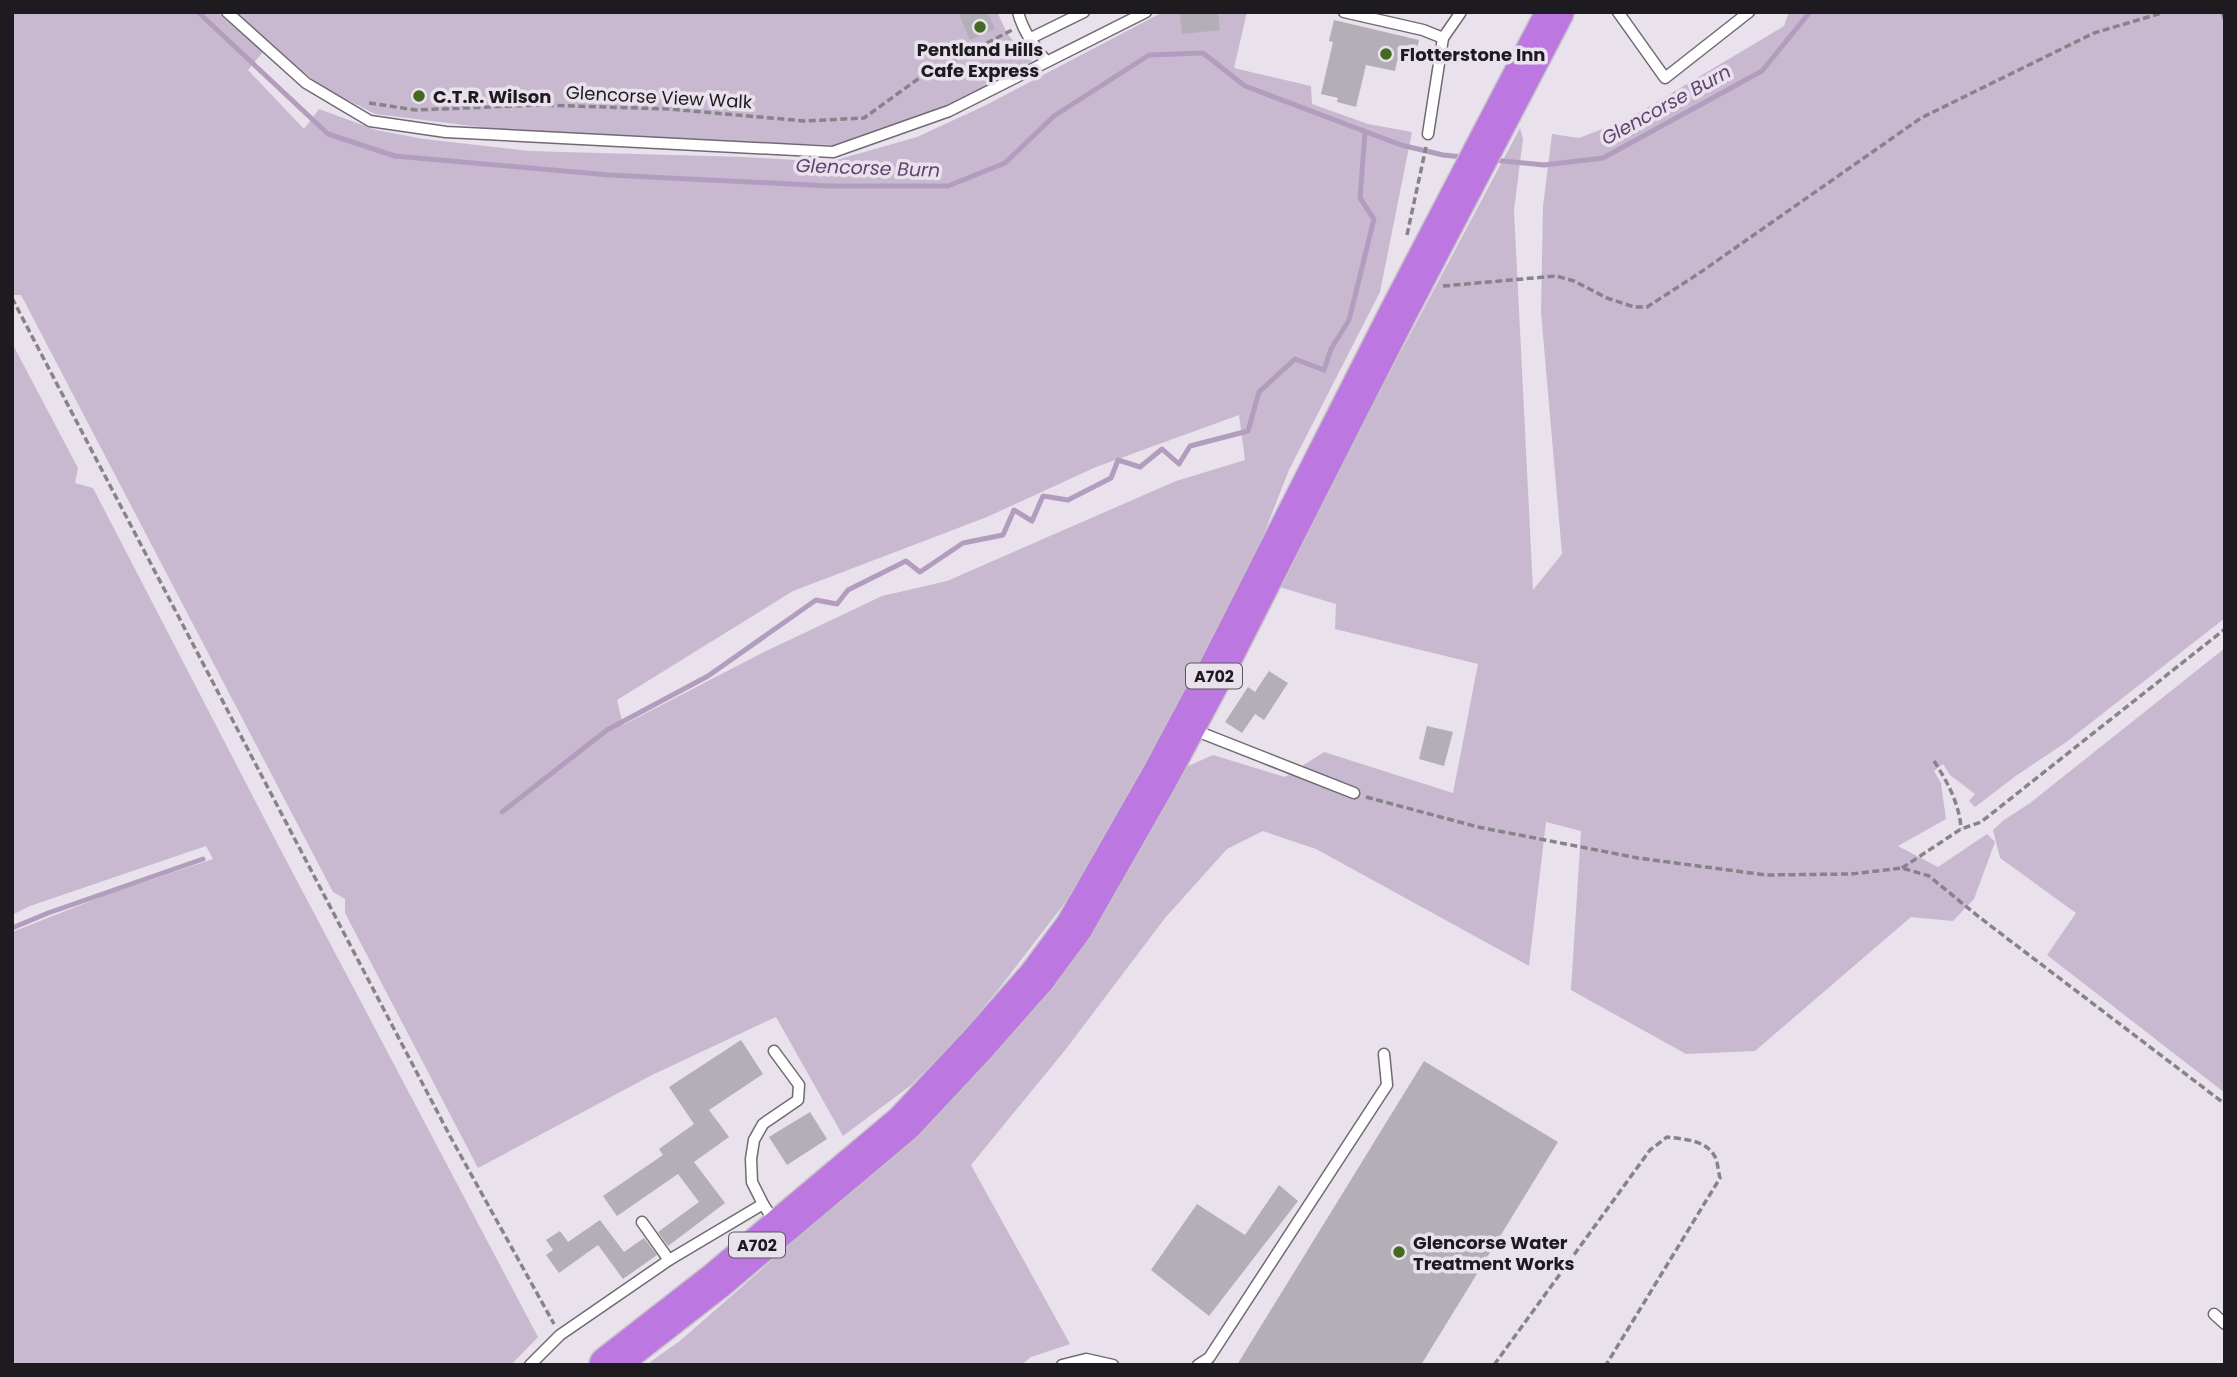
<svg xmlns="http://www.w3.org/2000/svg" width="2237" height="1377" font-family="Poppins,sans-serif">
  <style>
    .green { fill: #c8b9d1; fill-rule: evenodd }
    .lines { fill: none; stroke-linecap: round; stroke-linejoin: round }
    .stream { stroke: #b39dbf; stroke-width: 5 }
    .building { fill: #b4aeb7 }
    .lane-casing { stroke: #706a73; stroke-width: 13 }
    .highway-casing { stroke: #c4c4c5; stroke-width: 40 }
    .path { stroke: #87838a; stroke-width: 3.5; stroke-dasharray: 7 3.5; stroke-linecap: butt }
    .lane { stroke: #fff; stroke-width: 10 }
    .highway { stroke: #bd77e1; stroke-width: 37 }
    .poi-dot { fill: #436923; stroke: #e9e2ec; stroke-width: 2.5 }
    .labels { text-anchor: middle; dominant-baseline: central; stroke-width: 7; stroke-linejoin: round; paint-order: stroke }
    .shield { fill: #e9e2ec; stroke: #5a575c; stroke-width: 2 }
    .shield-label { font-size: 16px; font-weight: bold; fill: #1d1b1f }
    .poi-label { font-size: 18px; font-weight: bold; fill: #1d1b1f; stroke: #e9e2ec; text-anchor: start }
    .street-label { font-size: 18px; fill: #1d1b1f; stroke: #e9e2ec }
    .water-label { font-size: 19px; font-style: italic; fill: #614371; stroke: #e9e2ec }
  </style>
  <rect width="100%" height="100%" fill="#e9e2ec"/>
  <g class="green">
    <path d="M12,12H217L263,52L248,70L304,129L319,109L376,130L424,139L529,151L744,157L829,162L917,137L984,106L1163,12H1247L1234,68L1311,86L1312,104L1368,124L1412,132L1380,292L1289,470L1254,559L1228,614L1093,860L1061,908L998,990L950,1047L910,1086L843,1136L776,1017L652,1075L478,1168L345,913V899L333,892L21,295H12ZM1239,415L1245,460L1176,481L947,581L882,596L762,653L623,725L617,700L793,591L987,517L1096,467Z"/>
    <polygon points="235,12 997,12 1008,35 1032,61 950,106 834,145 678,140 521,132 375,114 322,87 273,47"/>
    <polygon points="1789,12 2225,12 2225,618 2065,743 2017,775 1975,807 1969,801 1975,794 1950,775 1943,764 1934,771 1941,783 1946,819 1898,846 1938,867 1987,834 1995,842 1974,899 1953,921 1911,917 1755,1051 1686,1054 1571,990 1581,831 1546,822 1529,966 1316,849 1263,831 1227,849 1165,918 1066,1049 971,1165 1070,1344 1031,1357 1021,1365 646,1365 681,1340 907,1142 1186,767 1213,755 1285,777 1324,752 1453,793 1478,664 1335,629 1336,604 1276,586 1520,128 1523,139 1514,210 1533,590 1562,554 1541,312 1543,206 1552,134 1579,138 1628,119 1784,26"/>
    <polygon points="12,343 78,468 75,483 93,488 276,841 538,1337 511,1365 12,1365 12,932 111,893 213,859 206,846 30,906 12,915"/>
    <polygon points="2225,648 2225,1093 2047,955 2076,913 2000,858 1993,830 2004,820 2030,803"/>
  </g>
  <g class="lines">
    <g class="stream">
      <polyline points="198,12 328,134 395,156 609,175 830,186 948,186 1005,163 1054,116 1149,55 1203,53 1245,86 1401,145 1443,155 1463,157"/>
      <polyline points="1494,160 1544,165 1603,158 1762,71 1810,12"/>
      <polyline points="502,812 607,730 708,676 816,600 837,604 848,590 906,561 920,572 963,543 1003,535 1014,510 1032,521 1043,496 1068,500 1111,478 1118,460 1140,467 1162,449 1179,464 1190,446 1248,431 1259,392 1295,359 1324,370 1331,349 1349,320 1374,219 1360,198 1365,132"/>
      <polyline points="12,928 48,913 203,859"/>
    </g>
  </g>
  <g class="building">
    <polygon points="958,12 987,12 995,29 970,40"/>
    <polygon points="1218,12 1220,30 1182,34 1180,13"/>
    <polygon points="1334,20 1419,40 1413,64 1397,61 1395,71 1366,65 1356,107 1337,102 1338,98 1321,94 1333,42 1329,41"/>
    <polygon points="1269,671 1288,683 1264,720 1255,714 1242,733 1225,722 1248,687 1255,692"/>
    <polygon points="1427,726 1453,732 1444,766 1419,759"/>
    <polygon points="741,1040 763,1074 709,1110 729,1137 694,1162 725,1203 668,1246 658,1232 699,1202 678,1174 617,1216 603,1196 663,1155 659,1149 694,1124 669,1087"/>
    <polygon points="1424,1061 1558,1142 1421,1365 1237,1365"/>
    <polygon points="810,1112 827,1139 787,1165 769,1137"/>
    <polygon points="1279,1185 1298,1201 1209,1316 1151,1270 1197,1204 1245,1235"/>
    <polygon points="600,1220 624,1252 644,1238 657,1255 623,1279 598,1245 559,1273 546,1255 553,1250 546,1240 560,1231 568,1242"/>
  </g>
  <g class="lines">
    <g class="lane-casing">
      <g id="lane">
        <polyline points="227,12 306,83 370,121 446,132 833,152 949,111 1146,12"/>
        <path d="M1018,12C1023,32 1034,45 1046,61"/>
        <polyline points="1344,12 1423,30 1443,38"/>
        <polyline points="1618,12 1665,78 1749,12"/>
        <polyline points="1029,39 1084,12"/>
        <polyline points="1428,134 1443,38 1461,12"/>
        <polyline points="1194,730 1354,793"/>
        <polyline points="763,1204 752,1182 751,1159 754,1140 763,1124 798,1100 799,1085 774,1051"/>
        <polyline points="642,1222 669,1260"/>
        <polyline points="2214,1314 2225,1324"/>
        <polyline points="530,1365 560,1335 669,1260 763,1204 774,1221"/>
        <polyline points="1062,1365 1086,1359 1113,1365"/>
        <polyline points="1198,1365 1209,1358 1387,1085 1384,1054"/>
      </g>
    </g>
    <g class="highway-casing">
      <polyline id="highway" points="608,1365 716,1281 904,1123 977,1045 1037,977 1074,927 1159,778 1220,664 1398,313 1555,12"/>
    </g>
    <g class="path">
      <polyline points="2222,12 2225,20"/>
      <polyline points="369,103 416,110 540,105 669,109 805,121 864,118 918,79 1012,30"/>
      <polyline points="1407,235 1426,147"/>
      <polyline points="1443,286 1556,276 1574,281 1607,298 1634,307 1647,307 1698,274 1921,118 2094,33 2165,12"/>
      <polyline points="12,298 451,1138 554,1324"/>
      <path d="M1934,761C1947,781 1960,805 1961,829"/>
      <polyline points="1366,797 1478,827 1638,858 1766,875 1851,874 1902,868 1929,876 1979,917 2225,1104"/>
      <polyline points="1902,868 1961,829 1981,822 2225,629"/>
      <path d="M1494,1365L1650,1150L1667,1137C1683,1139 1705,1140 1714,1155C1718,1161 1718,1171 1720,1178L1606,1365"/>
    </g>
    <use href="#lane" class="lane"/>
    <use href="#highway" class="highway"/>
  </g>
  <g class="poi-dot">
    <circle cx="980" cy="27" r="7"/>
    <circle cx="1386" cy="54" r="7"/>
    <circle cx="419" cy="96" r="7"/>
    <circle cx="1399" cy="1252" r="7"/>
  </g>
  <g class="labels">
    <g class="shield">
      <rect x="1186" y="663.5" width="56" height="25" rx="5"/>
      <rect x="729" y="1232.5" width="56" height="25" rx="5"/>
    </g>
    <g class="shield-label">
      <text x="1214" y="676">A702</text>
      <text x="757" y="1245">A702</text>
    </g>
    <g class="poi-label">
      <text x="980" y="49" text-anchor="middle">Pentland Hills<tspan x="980" dy="21">Cafe Express</tspan></text>
      <text x="1400" y="54">Flotterstone Inn</text>
      <text x="433" y="96">C.T.R. Wilson</text>
      <text x="1413" y="1242">Glencorse Water<tspan x="1413" dy="21">Treatment Works</tspan></text>
    </g>
    <g class="street-label">
      <text transform="translate(659 97) rotate(3)">Glencorse View Walk</text>
    </g>
    <g class="water-label">
      <text transform="translate(1666 105) rotate(-29)">Glencorse Burn</text>
      <text transform="translate(868 168) rotate(2)">Glencorse Burn</text>
    </g>
  </g>
  <rect width="2237" height="1377" fill="none" stroke="#1d1b1f" stroke-width="28"/>
</svg>
